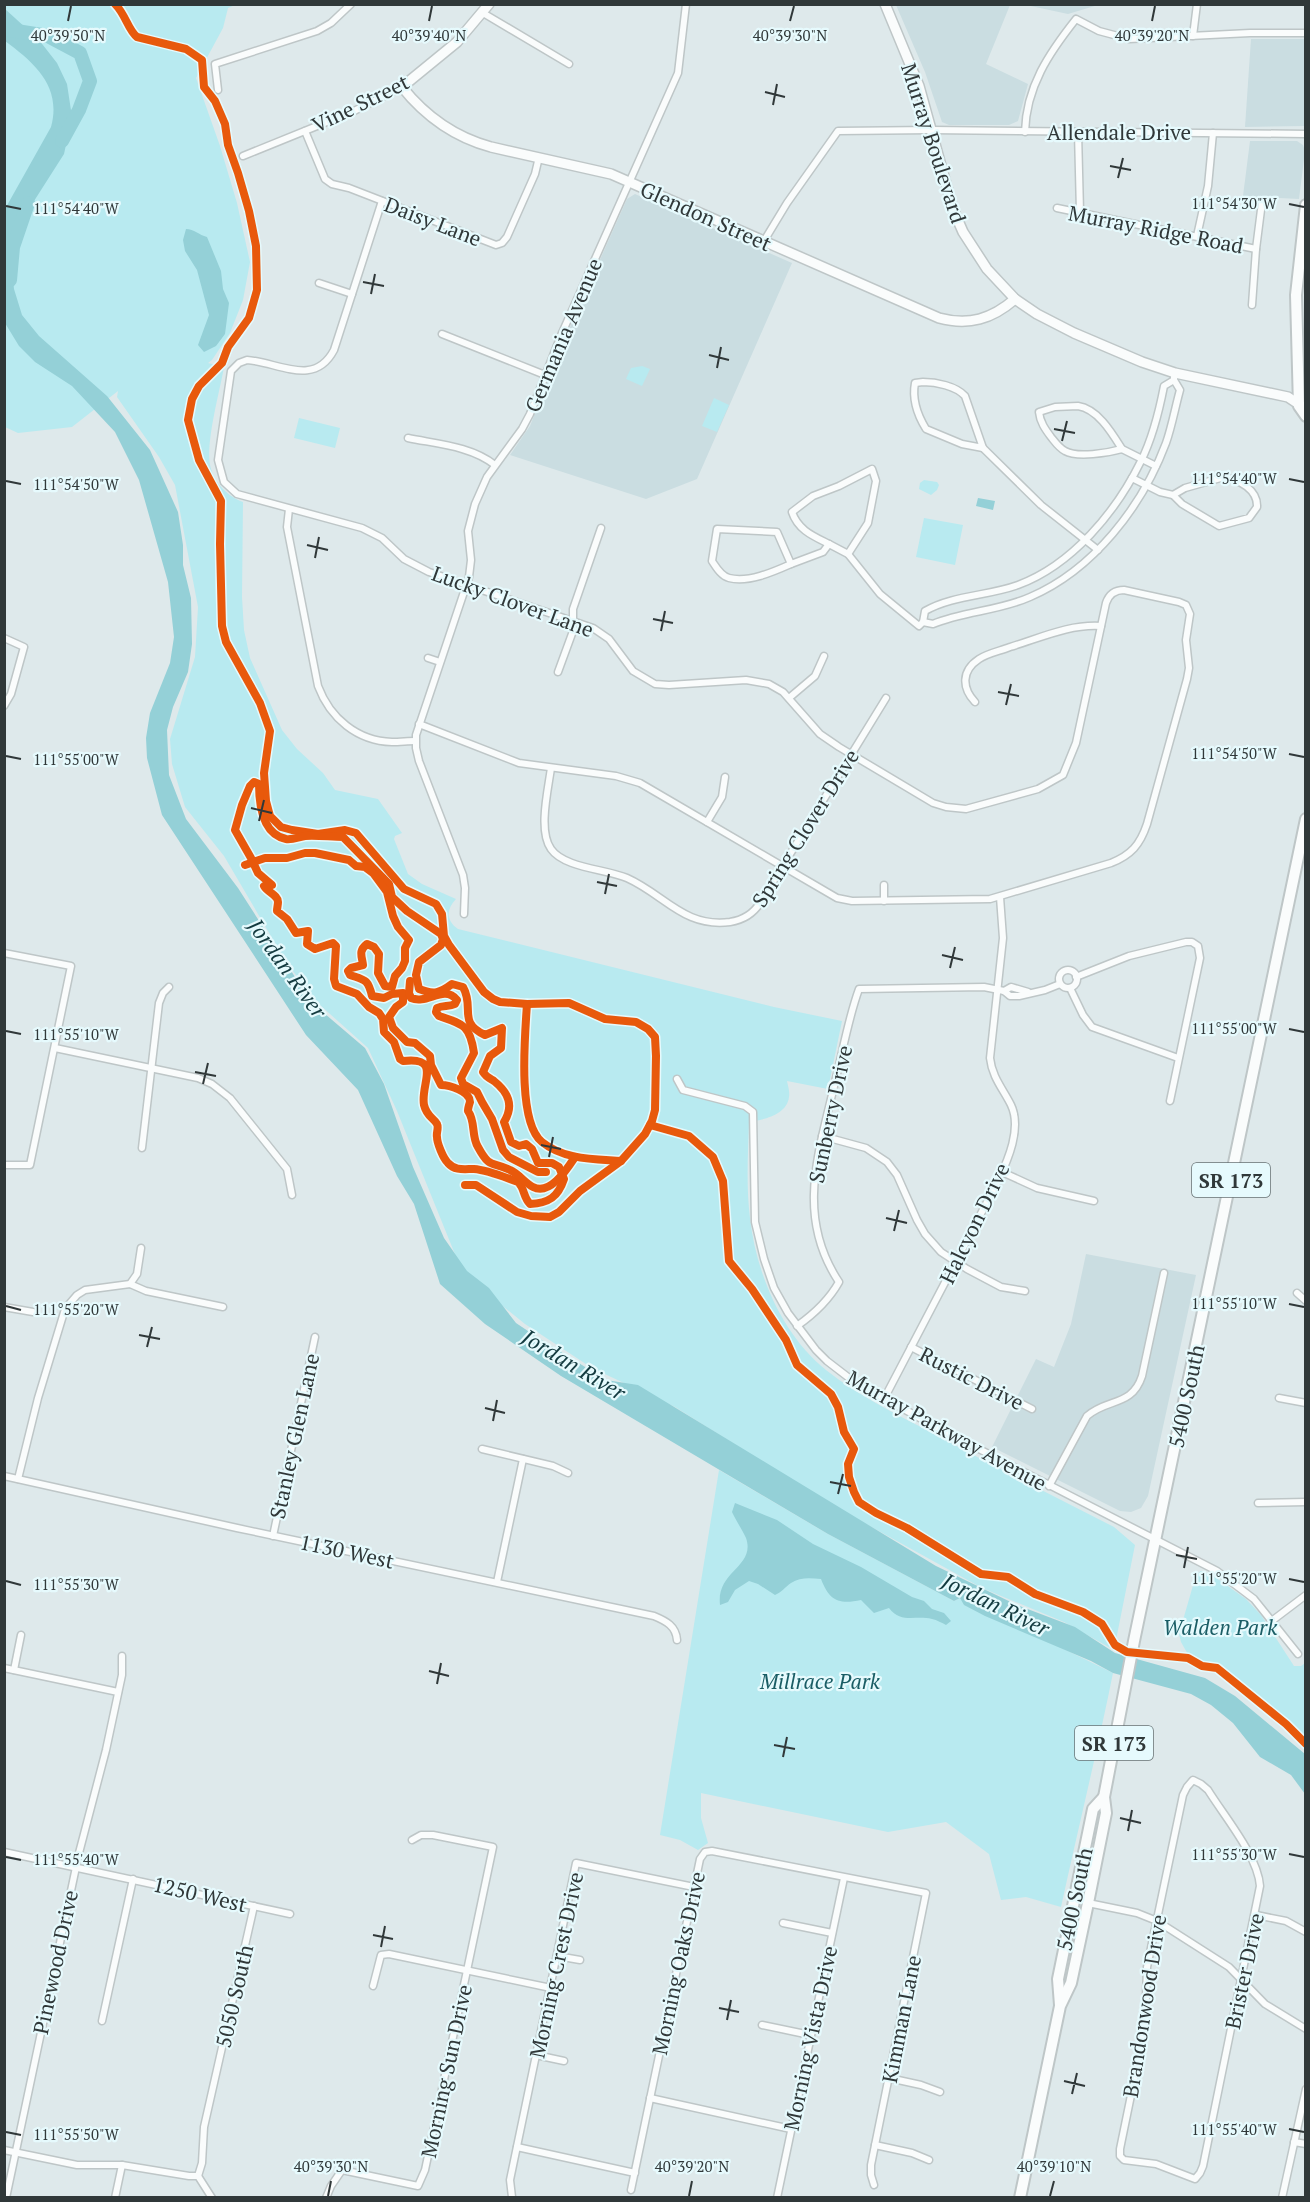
<svg xmlns="http://www.w3.org/2000/svg" width="1310" height="2202" font-family="'PT Serif',serif">
  <style>
    .built { fill: #cadde1 }
    .green { fill: #b8eaf0 }
    .water { fill: #94d0d7 }
    .lines { fill: none; stroke-linecap: round; stroke-linejoin: round }
    .river { stroke: #94d0d7; stroke-width: 14 }
    .street-casing { stroke: #bec6c7; stroke-width: 9 }
    .secondary-casing { stroke: #bec6c7; stroke-width: 12 }
    .primary-casing { stroke: #bec6c7; stroke-width: 14 }
    .street { stroke: #fafcfc; stroke-width: 6 }
    .secondary { stroke: #fafcfc; stroke-width: 9 }
    .primary { stroke: #fafcfc; stroke-width: 10 }
    .cycleway-casing { stroke: #e6fafd; stroke-width: 11 }
    .cycleway { stroke: #e8590c; stroke-width: 8 }
    .ticks { fill: none; stroke: #303839; stroke-width: 2 }
    .labels { text-anchor: middle; dominant-baseline: central; stroke-width: 4.5; stroke-linejoin: round; paint-order: stroke }
    .shield { fill: #e6fafd; stroke: #677274; stroke-width: 1.5 }
    .shield-label { font-size: 20px; font-weight: bold; fill: #303839 }
    .street-label { font-size: 21px; fill: #303839; stroke: #e6fafd }
    .park-label { font-size: 21px; font-style: italic; fill: #1a5d65; stroke: #e6fafd }
    .water-label { font-size: 22px; font-style: italic; fill: #143b40; stroke: #e6fafd }
    .ticks-label { font-size: 15px; text-anchor: middle; fill: #303839; stroke: #e6fafd; stroke-width: 4.5; stroke-linejoin: round; paint-order: stroke }
  </style>
  <rect width="100%" height="100%" fill="#dee9eb"/>
  <g class="built">
    <polygon points="896,5 1010,5 986,64 1028,84 1018,121 1009,125 949,125 942,122 925,72"/>
    <polygon points="1026,5 1025,5 1098,5 1068,14"/>
    <polygon points="1251,39 1305,39 1304,126 1245,127"/>
    <polygon points="1250,141 1297,141 1303,145 1305,151 1299,199 1243,196"/>
    <polygon points="635,194 792,263 697,479 646,499 510,455 530,426 563,343 627,199"/>
    <polygon points="1086,1254 1196,1275 1148,1496 1141,1508 1131,1512 1120,1511 992,1447 1036,1359 1054,1367 1071,1324"/>
  </g>
  <g class="green">
    <path d="M4,5H235L228,8L223,28L196,78L220,146L237,203L250,262L243,300L230,333L212,360L208,363L224,367C220,391 204,447 211,469C215,484 229,497 243,502L242,597L244,630L250,658L282,730L297,749L323,773L335,790L378,799L402,833L395,836L394,839L408,874L422,884L456,899C446,909 446,921 458,929L774,1007L842,1021L828,1089L787,1081C788,1086 790,1092 789,1097C787,1115 763,1120 749,1122C748,1154 746,1186 750,1218C756,1273 782,1335 826,1370C858,1396 895,1413 932,1433C992,1465 1053,1496 1114,1527L1135,1545L1114,1650L1064,1622L982,1588L828,1503L675,1407L592,1368L525,1324L463,1274L397,1111L368,1048L311,997L282,955L224,856L185,807L172,764L170,739L195,657L198,607L175,485L159,457L117,397L118,391L72,427L18,433L5,427Z"/>
    <polygon points="642,366 650,369 642,386 626,379 631,368"/>
    <polygon points="714,398 729,405 717,432 702,426"/>
    <polygon points="299,418 340,428 335,448 294,438"/>
    <polygon points="924,480 937,482 939,485 937,490 931,495 919,489 920,483"/>
    <polygon points="924,518 963,525 955,565 916,557"/>
    <path d="M719,1470L828,1534L954,1601L960,1598L1113,1673C1097,1752 1078,1829 1061,1907L1026,1897L1001,1900L989,1854L946,1822L888,1832L701,1793V1818L708,1843L698,1850L680,1840L660,1835Z"/>
    <polygon points="1201,1571 1215,1577 1246,1599 1261,1615 1294,1666 1301,1666 1305,1663 1305,1741 1289,1724 1220,1667 1212,1665 1205,1665 1190,1658 1181,1642 1179,1634 1196,1575"/>
  </g>
  <g class="water">
    <path d="M4,8L39,40L57,63L67,84L72,117L64,154L20,223L11,261L14,289L22,315L39,336L107,396L150,450L178,512L183,545V565L191,598L192,644L188,672L173,707L167,730L169,775L186,819L238,888L311,1002L365,1048L384,1084L413,1167L444,1238L467,1271L489,1288L516,1323L537,1337L606,1380L638,1385L936,1566L1017,1605L1075,1627L1115,1653L1205,1678L1235,1696L1305,1754V1794L1291,1775L1260,1757L1233,1723L1211,1705L1191,1694L1113,1673L1091,1661L985,1616L964,1605L960,1598L954,1601L828,1534L561,1376L485,1324L440,1284L414,1204L397,1176L358,1090L306,1035L162,815L147,758L146,738L150,713L170,663L174,637L168,582L139,480L115,432L72,386L35,362L19,346L5,323V209L51,127C62,87 35,63 5,41Z"/>
    <path d="M186,229C194,229 199,235 207,237L221,271L223,289L229,303L225,334L216,346L204,352L198,345L209,315L197,270L185,251L183,240Z"/>
    <polygon points="978,498 995,501 993,510 976,506"/>
    <path d="M735,1503L777,1520L813,1544L861,1567L912,1597L924,1601L932,1609L944,1613L951,1621L946,1625C942,1623 937,1620 932,1619C915,1615 901,1624 889,1608L874,1613L861,1600C838,1605 829,1600 821,1579C810,1578 800,1577 791,1583C785,1587 782,1592 775,1595L758,1584L749,1581L735,1590L728,1602L720,1605C716,1571 756,1567 746,1538C742,1529 736,1521 732,1512Z"/>
  </g>
  <g class="lines">
    <g class="river">
      <polyline points="4,29 48,36 80,53 90,81 79,110 62,141"/>
      <polyline points="10,280 13,247 28,203"/>
    </g>
    <g class="street-casing">
      <g id="street">
        <polyline points="483,13 569,64"/>
        <polyline points="1193,36 1197,4"/>
        <polyline points="218,90 215,64 317,31 331,23 351,4"/>
        <polyline points="305,131 325,179 332,184 349,188 496,245 502,243 507,237 535,174 539,157"/>
        <path d="M1025,132C1026,87 1049,53 1076,19L1099,31L1129,39L1250,33H1306"/>
        <polyline points="1078,132 1080,212"/>
        <polyline points="243,156 354,111 402,87"/>
        <path d="M382,201L334,350C314,388 278,362 247,360L239,363L231,371L218,460L224,482L237,494L362,528L382,538L404,559L429,572L593,628L609,639L633,671L655,684L669,685L746,680L769,684L783,692L820,734L839,747L933,803L946,807L966,809L1038,789L1063,775L1076,743L1106,603C1109,594 1115,590 1124,590L1179,602L1186,605L1190,614L1186,640L1189,668L1187,679L1147,824C1140,845 1131,855 1111,863L990,899L852,901L837,898L640,783L616,776L519,763L419,724"/>
        <polyline points="1057,208 1256,249"/>
        <polyline points="1197,236 1208,186 1213,133"/>
        <polyline points="764,241 787,203 838,131 932,130 1306,134"/>
        <polyline points="319,283 352,294"/>
        <polyline points="1252,305 1256,249 1262,202"/>
        <polyline points="442,334 545,375"/>
        <path d="M923,382C936,382 956,386 965,396L983,448L962,444L926,429C918,416 912,399 915,383Z"/>
        <path d="M1078,406C1098,409 1112,433 1122,449C1108,453 1077,458 1065,451C1059,448 1055,442 1051,437C1045,429 1040,422 1039,412L1055,407Z"/>
        <path d="M408,438C437,444 471,446 495,465"/>
        <polyline points="983,448 1041,505 1098,550"/>
        <polyline points="1122,449 1156,466"/>
        <path d="M1224,477C1240,480 1258,490 1257,507L1249,518L1219,526L1182,504L1173,495L1185,488Z"/>
        <polyline points="1132,478 1160,492 1173,495"/>
        <path d="M289,509L287,527L318,686C330,718 357,741 392,742C400,742 408,741 415,741"/>
        <path d="M717,529L777,532L791,564C773,572 748,583 729,578C721,576 716,567 712,561Z"/>
        <path d="M829,544C813,536 798,530 792,512L813,496L839,486L872,469L876,481L868,523L848,554"/>
        <path d="M791,564L823,552L829,544L848,554L880,594L919,626L923,622L925,611C953,595 988,596 1018,585C1072,565 1116,512 1141,461C1153,437 1159,412 1164,386L1174,380"/>
        <path d="M923,622L933,624C964,611 999,611 1030,597C1093,570 1142,507 1166,443C1172,426 1175,408 1180,390L1174,380V377"/>
        <polyline points="4,638 24,647 11,694 4,706"/>
        <polyline points="428,658 440,662"/>
        <polyline points="558,672 573,631 573,609 601,528"/>
        <polyline points="789,698 815,676 824,656"/>
        <path d="M975,702C962,688 961,671 979,659C988,653 1000,651 1010,647C1040,638 1069,624 1101,626"/>
        <path d="M551,768C548,790 538,831 551,849C564,868 606,869 627,878C665,895 684,928 730,922C743,920 753,914 760,903L886,698"/>
        <polyline points="707,822 722,797 725,777"/>
        <polyline points="884,885 884,901"/>
        <polyline points="464,914 465,888 463,875 419,761 416,748 416,735 469,577 471,560 468,531 475,504 487,477 522,429 530,414 562,333 678,73 686,4"/>
        <polyline points="4,953 71,966 30,1165 4,1165"/>
        <circle cx="1068" cy="979" r="9"/>
        <polyline points="1076,977 1129,956 1186,942 1192,942 1198,946 1200,958 1170,1101"/>
        <polyline points="1070,988 1083,1015 1092,1027 1178,1058"/>
        <polyline points="1004,991 1011,987 1028,992"/>
        <polyline points="55,1048 198,1078 212,1084 230,1098 287,1169 292,1195"/>
        <polyline points="677,1079 683,1090 745,1106 753,1112 755,1222 764,1259 774,1288 788,1313 816,1350 827,1361 853,1381 938,1428 1217,1571 1254,1599 1298,1654"/>
        <polyline points="822,1136 866,1148 887,1162 897,1175 917,1220 925,1234 941,1252 967,1269 1001,1287 1025,1291"/>
        <polyline points="142,1148 159,1003 163,993 169,987"/>
        <polyline points="1002,1172 1037,1188 1094,1201"/>
        <polyline points="130,1284 146,1291 223,1307"/>
        <polyline points="1297,1293 1306,1301"/>
        <polyline points="4,1307 33,1312"/>
        <path d="M797,1326C814,1314 829,1300 839,1282C795,1216 819,1152 835,1082C843,1051 848,1019 859,989L984,987L1004,991L1010,996H1019L1045,990L1060,984"/>
        <polyline points="911,1347 1032,1409"/>
        <polyline points="1279,1398 1306,1403"/>
        <path d="M884,1399L998,1181C1008,1160 1022,1128 1011,1105C1003,1089 992,1077 990,1058L1003,938L1000,897"/>
        <polyline points="482,1449 553,1466 568,1473"/>
        <path d="M4,1476L237,1528L654,1616C666,1621 676,1626 677,1640"/>
        <polyline points="18,1479 38,1398 65,1309 77,1295 85,1290 130,1284 137,1274 141,1248"/>
        <path d="M1049,1486L1087,1416C1107,1398 1132,1407 1142,1376L1164,1273"/>
        <polyline points="1258,1503 1306,1502"/>
        <polyline points="273,1536 315,1337"/>
        <polyline points="497,1582 523,1459"/>
        <polyline points="1273,1620 1306,1595"/>
        <polyline points="4,1668 118,1692"/>
        <polyline points="14,1670 21,1635"/>
        <path d="M1193,1780L1201,1784L1208,1790C1224,1816 1258,1856 1260,1886L1203,2166L1200,2173L1195,2179L1156,2164L1124,2160L1120,2156V2149L1145,2027L1147,1967L1183,1795L1187,1787Z"/>
        <polyline points="4,1852 290,1914"/>
        <polyline points="1088,1903 1137,1913 1157,1921 1229,1967 1265,2004 1306,2029"/>
        <polyline points="1256,1915 1286,1921 1306,1932"/>
        <polyline points="783,1923 832,1933"/>
        <polyline points="557,1956 580,1960"/>
        <polyline points="373,1986 381,1955 389,1954 551,1988"/>
        <polyline points="102,2021 133,1879"/>
        <polyline points="762,2025 810,2035"/>
        <polyline points="536,2055 564,2061"/>
        <polyline points="889,2078 921,2085 940,2092"/>
        <polyline points="650,2098 791,2129"/>
        <polyline points="1294,2142 1306,2144"/>
        <polyline points="875,2145 912,2153 929,2160"/>
        <polyline points="517,2147 635,2173"/>
        <polyline points="4,2150 77,2165 122,2165 189,2176 198,2176 212,2198"/>
        <polyline points="198,2176 202,2163 204,2127 254,1906"/>
        <polyline points="631,2190 700,1859 705,1852 712,1851 926,1893 871,2165 871,2175 874,2185"/>
        <polyline points="512,2197 510,2180 576,1863 694,1887"/>
        <polyline points="6,2198 79,1853 106,1750 122,1675 122,1656"/>
        <polyline points="115,2198 122,2165"/>
        <polyline points="326,2198 331,2186 342,2170 418,2186 425,2170 493,1847 433,1835 421,1835 412,1840"/>
        <polyline points="777,2198 844,1878"/>
        <polyline points="1282,2198 1306,2089"/>
      </g>
    </g>
    <g class="secondary-casing">
      <g id="secondary">
        <path d="M489,4L457,42L402,87C426,117 454,137 491,147L611,174L939,318C969,326 992,319 1015,299"/>
        <polyline points="885,4 919,86 953,209 963,232 987,269 1015,299 1037,314 1074,333 1142,362 1175,373 1288,397 1303,407"/>
      </g>
    </g>
    <g class="primary-casing">
      <g id="primary">
        <polyline points="1306,205 1296,295 1299,406 1306,416"/>
        <polyline points="1060,2005 1058,1979 1093,1809 1104,1797"/>
        <polyline points="1020,2198 1060,2006 1071,1983 1088,1903 1106,1813 1104,1797 1134,1641 1306,819"/>
      </g>
    </g>
    <use href="#street" class="street"/>
    <use href="#secondary" class="secondary"/>
    <use href="#primary" class="primary"/>
    <g class="cycleway-casing">
      <g id="cycleway">
        <path d="M115,4C126,15 128,30 137,37L186,49L202,60L204,87L215,101L225,124L228,145L238,173L249,211L256,246L257,290L249,318L228,347L222,363L199,386L192,399L188,420L199,460L221,501L220,544L222,626L226,642L260,703L270,731L264,773L266,801L270,816L281,827L292,830L318,834L345,830L356,833L404,889L436,904L442,914L444,936L449,945L484,992L493,999L500,1002L527,1004L569,1003L605,1019L636,1022L648,1029L655,1037L656,1056L655,1110L652,1121L645,1134L621,1161L580,1191L559,1212L550,1217L531,1216L517,1212L476,1185H465"/>
        <path d="M254,782L259,784C259,803 262,834 286,839C292,840 299,837 305,836C317,835 331,837 343,837L389,884L392,897L407,911L441,934L443,939L441,945L419,962L416,975L419,989C434,995 440,993 452,984L463,987C475,1008 457,1022 485,1035L502,1028L501,1048L490,1056L483,1072C486,1077 489,1078 494,1081C509,1093 514,1106 504,1122L511,1142L519,1146L526,1144L532,1149L538,1163H552L559,1167L564,1179C558,1197 549,1203 530,1204C523,1197 525,1189 518,1182C504,1177 488,1170 474,1169C464,1169 455,1171 448,1163C443,1158 437,1143 437,1137C436,1133 439,1128 437,1124C433,1117 427,1117 424,1105C420,1084 443,1056 403,1061L400,1059L394,1042L384,1032L383,1019L379,1013L369,1007L357,994L336,986L334,979L336,946L333,943L315,949L307,944L308,931L296,933L287,919L277,911C277,908 278,905 278,902C278,895 267,892 264,886L272,885L258,873L251,858L235,830L242,805L250,786Z"/>
        <path d="M245,865L265,858H287L305,853H315L349,860L356,866L365,867L373,873L387,892L393,916L398,927L409,940L405,948V961L402,968L395,976L392,987L385,986L378,973L379,954L374,947L367,944C358,951 362,956 363,965L351,968L348,971L350,975C365,980 368,979 372,996L384,998L392,994L403,993V1002L396,1007L389,1017L393,1028L407,1042L415,1043L430,1056L431,1065L441,1085C449,1085 470,1091 470,1102C469,1105 468,1108 468,1111C476,1122 471,1136 478,1147C490,1169 491,1161 510,1170C519,1174 525,1183 533,1187C550,1196 567,1169 575,1157"/>
        <path d="M410,981L409,993L411,998C427,1005 444,984 457,1000L455,1004C449,1007 443,1005 437,1008L436,1012L439,1016C463,1024 470,1025 474,1053L461,1078L463,1084L477,1092L482,1102L492,1119L503,1150L509,1157L538,1172H546"/>
        <path d="M527,1004C525,1035 517,1122 542,1142C564,1160 595,1159 621,1161"/>
        <polyline points="650,1125 689,1136 713,1157 723,1181 729,1261 752,1289 786,1340 797,1365 831,1394 838,1407 844,1432 854,1449 848,1464 849,1477 854,1492 859,1502 876,1513 907,1528 981,1574 1008,1577 1035,1594 1083,1612 1102,1624 1115,1645 1127,1652 1188,1658 1202,1666 1217,1668 1286,1724 1306,1744"/>
      </g>
    </g>
    <use href="#cycleway" class="cycleway"/>
  </g>
  <path class="ticks" d="M68,21L71,6M429,21L432,6M790,21L794,6M1152,21L1155,6M765,92L785,97M773,105L777,84M1110,166L1131,170M1118,178L1123,158M1289,204L1304,207M6,206L21,209M363,282L384,286M371,294L375,274M709,355L729,360M717,368L721,347M1054,429L1075,433M1062,441L1067,421M1289,479L1304,482M6,481L21,484M307,545L328,550M315,558L319,537M653,619L673,623M661,631L665,611M998,692L1019,696M1006,705L1011,684M1289,754L1304,757M6,756L21,759M251,808L272,813M259,821L264,800M597,882L617,886M605,894L609,874M942,955L963,960M950,968L955,947M1289,1029L1304,1032M6,1031L21,1034M195,1072L216,1076M203,1084L208,1063M541,1145L561,1149M549,1157L553,1137M886,1218L907,1223M894,1231L899,1210M1289,1304L1304,1307M6,1306L21,1310M139,1335L160,1339M147,1347L152,1327M485,1408L505,1413M493,1421L497,1400M830,1482L851,1486M838,1494L843,1474M1176,1555L1197,1559M1184,1568L1188,1547M1289,1579L1304,1582M6,1581L21,1585M429,1671L449,1676M437,1684L441,1663M774,1745L795,1749M783,1757L787,1737M1120,1818L1141,1823M1128,1831L1132,1810M1289,1854L1304,1857M6,1857L21,1860M373,1935L393,1939M381,1947L385,1926M719,2008L739,2012M727,2020L731,2000M1064,2081L1085,2086M1072,2094L1077,2073M1289,2129L1304,2132M6,2132L21,2135M328,2196L331,2181M689,2196L692,2181M1050,2196L1054,2181"/>
  <g class="labels">
    <g class="shield">
      <rect x="1192" y="1163" width="78" height="34" rx="4.5"/>
      <rect x="1075" y="1726" width="78" height="34" rx="4.5"/>
    </g>
    <g class="shield-label">
      <text x="1231" y="1180">SR 173</text>
      <text x="1114" y="1743">SR 173</text>
    </g>
    <g class="street-label">
      <text transform="translate(360 103) rotate(-26)">Vine Street</text>
      <text x="1119" y="132">Allendale Drive</text>
      <text transform="translate(934 143) rotate(72)">Murray Boulevard</text>
      <text transform="translate(706 216) rotate(24)">Glendon Street</text>
      <text transform="translate(433 221) rotate(21)">Daisy Lane</text>
      <text transform="translate(1156 229) rotate(11)">Murray Ridge Road</text>
      <text transform="translate(563 335) rotate(-67)">Germania Avenue</text>
      <text transform="translate(513 601) rotate(20)">Lucky Clover Lane</text>
      <text transform="translate(805 828) rotate(-58)">Spring Clover Drive</text>
      <text transform="translate(830 1114) rotate(-78)">Sunberry Drive</text>
      <text transform="translate(974 1223) rotate(-64)">Halcyon Drive</text>
      <text transform="translate(972 1378) rotate(27)">Rustic Drive</text>
      <text transform="translate(1186 1396) rotate(-78)">5400 South</text>
      <text transform="translate(947 1430) rotate(29)">Murray Parkway Avenue</text>
      <text transform="translate(294 1436) rotate(-78)">Stanley Glen Lane</text>
      <text transform="translate(347 1551) rotate(12)">1130 West</text>
      <text transform="translate(200 1894) rotate(13)">1250 West</text>
      <text transform="translate(1074 1899) rotate(-78)">5400 South</text>
      <text transform="translate(55 1962) rotate(-78)">Pinewood Drive</text>
      <text transform="translate(678 1963) rotate(-78)">Morning Oaks Drive</text>
      <text transform="translate(556 1965) rotate(-78)">Morning Crest Drive</text>
      <text transform="translate(1244 1971) rotate(-78)">Brister Drive</text>
      <text transform="translate(234 1996) rotate(-77)">5050 South</text>
      <text transform="translate(1144 2006) rotate(-81)">Brandonwood Drive</text>
      <text transform="translate(901 2019) rotate(-79)">Kimman Lane</text>
      <text transform="translate(810 2038) rotate(-78)">Morning Vista Drive</text>
      <text transform="translate(446 2071) rotate(-78)">Morning Sun Drive</text>
    </g>
    <g class="park-label">
      <text x="1220" y="1627">Walden Park</text>
      <text x="820" y="1681">Millrace Park</text>
    </g>
    <g class="water-label">
      <text transform="translate(288 968) rotate(54)">Jordan River</text>
      <text transform="translate(574 1364) rotate(31)">Jordan River</text>
      <text transform="translate(996 1604) rotate(26)">Jordan River</text>
    </g>
  </g>
  <g class="ticks-label">
    <text x="68" y="41">40°39'50"N</text>
    <text x="429" y="41">40°39'40"N</text>
    <text x="790" y="41">40°39'30"N</text>
    <text x="1152" y="41">40°39'20"N</text>
    <text x="1234" y="209">111°54'30"W</text>
    <text x="76" y="214">111°54'40"W</text>
    <text x="1234" y="484">111°54'40"W</text>
    <text x="76" y="490">111°54'50"W</text>
    <text x="1234" y="759">111°54'50"W</text>
    <text x="76" y="765">111°55'00"W</text>
    <text x="1234" y="1034">111°55'00"W</text>
    <text x="76" y="1040">111°55'10"W</text>
    <text x="1234" y="1309">111°55'10"W</text>
    <text x="76" y="1315">111°55'20"W</text>
    <text x="1234" y="1584">111°55'20"W</text>
    <text x="76" y="1590">111°55'30"W</text>
    <text x="1234" y="1860">111°55'30"W</text>
    <text x="76" y="1865">111°55'40"W</text>
    <text x="1234" y="2135">111°55'40"W</text>
    <text x="76" y="2140">111°55'50"W</text>
    <text x="331" y="2172">40°39'30"N</text>
    <text x="692" y="2172">40°39'20"N</text>
    <text x="1054" y="2172">40°39'10"N</text>
  </g>
  <rect width="1310" height="2202" fill="none" stroke="#303839" stroke-width="12"/>
</svg>
